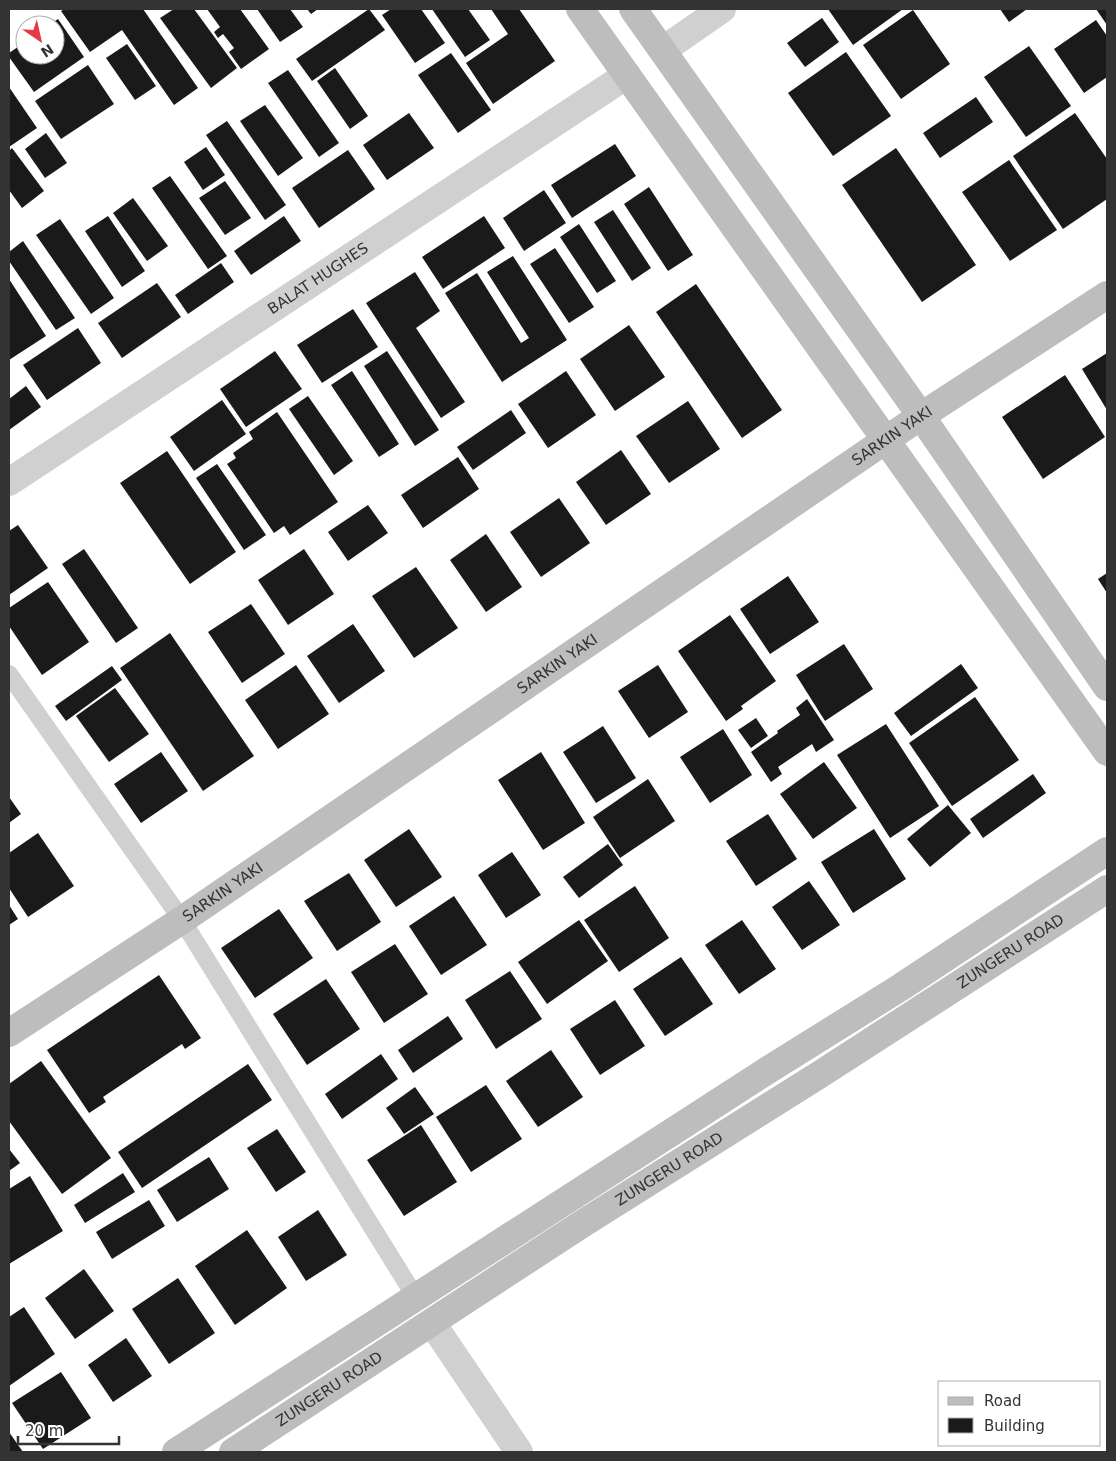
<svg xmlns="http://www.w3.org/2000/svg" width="1116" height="1461" font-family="'DejaVu Sans',sans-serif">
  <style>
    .building { fill: #1a1a1a }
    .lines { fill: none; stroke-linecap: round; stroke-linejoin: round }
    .lane { stroke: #d0d0d0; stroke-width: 18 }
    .street { stroke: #d0d0d0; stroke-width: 28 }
    .secondary { stroke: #bdbdbd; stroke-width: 28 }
    .labels { text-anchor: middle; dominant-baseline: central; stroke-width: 5; stroke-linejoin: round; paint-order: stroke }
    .street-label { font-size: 15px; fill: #333; stroke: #fff }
  </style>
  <rect width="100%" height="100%" fill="#fff"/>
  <g class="building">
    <polygon points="65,9 143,9 198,88 174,105 122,30 90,52 61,11"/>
    <polygon points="174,9 194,9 237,68 211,88 160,18"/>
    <polygon points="207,9 240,9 269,49 241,69 229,52 234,48 223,34 218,38 214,32 220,27"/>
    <polygon points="257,9 290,9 303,27 280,42"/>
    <polygon points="307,9 318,9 311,14"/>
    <polygon points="369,9 385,30 312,81 296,59"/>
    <polygon points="391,9 421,9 445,43 415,63 382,15"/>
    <polygon points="432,9 468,9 490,40 465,57"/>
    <polygon points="491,9 519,9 555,61 493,104 466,63 508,34"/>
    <polygon points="828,9 903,9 853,45"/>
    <polygon points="1000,9 1027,9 1009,22"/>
    <polygon points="1096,9 1107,9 1107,25"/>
    <polygon points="913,10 950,64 901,99 863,45"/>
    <polygon points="822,18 839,42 805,67 787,43"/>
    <polygon points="58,19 84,57 34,92 9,57 9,53 25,42 25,55 55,55 55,25 49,25"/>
    <polygon points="1096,20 1107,36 1107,77 1084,93 1054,49"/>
    <polygon points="127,44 156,86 135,100 106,58"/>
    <polygon points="1029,46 1071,106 1026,137 984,77"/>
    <polygon points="846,52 891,116 833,156 788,93"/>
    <polygon points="451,53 491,110 458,133 418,75"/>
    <polygon points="88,65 114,104 61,139 35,101"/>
    <polygon points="335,68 368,116 350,129 317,81"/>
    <polygon points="288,70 339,143 319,157 268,83"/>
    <polygon points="9,87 37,128 9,147"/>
    <polygon points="976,97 993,122 940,158 923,133"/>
    <polygon points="265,105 303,158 278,176 240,121"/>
    <polygon points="409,113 434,148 387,180 363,145"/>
    <polygon points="1075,113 1107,159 1107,199 1063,229 1013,156"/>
    <polygon points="227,121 286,205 265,220 206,135"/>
    <polygon points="46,133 67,163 45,178 25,149"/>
    <polygon points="615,144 636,176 572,218 551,185"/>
    <polygon points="206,147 225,175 203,190 184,162"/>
    <polygon points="12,148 44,191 22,208 9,190 9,151"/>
    <polygon points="896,148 976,265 922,302 842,185"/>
    <polygon points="348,150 375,189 319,228 292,188"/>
    <polygon points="1009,160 1057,230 1010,261 962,192"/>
    <polygon points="170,176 227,256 208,269 152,188"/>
    <polygon points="225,181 251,218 225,235 199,198"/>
    <polygon points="649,187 693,255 668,271 624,204"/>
    <polygon points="544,190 566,223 524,251 503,218"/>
    <polygon points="133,198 168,246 147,261 113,213"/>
    <polygon points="613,210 651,268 632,281 594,222"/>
    <polygon points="108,216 145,271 122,287 85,231"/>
    <polygon points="284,216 301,241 251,275 234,251"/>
    <polygon points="484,216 505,248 443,289 422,257"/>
    <polygon points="60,219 114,298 91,314 36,235"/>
    <polygon points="579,224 616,281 597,293 560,237"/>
    <polygon points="23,241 75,318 56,330 9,261 9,252"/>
    <polygon points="555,248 594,307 569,323 530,264"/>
    <polygon points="513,256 567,340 502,382 445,293 477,273 521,343 529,338 487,272"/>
    <polygon points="221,263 234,282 188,314 175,295"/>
    <polygon points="415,272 440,311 416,328 465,402 441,418 366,303"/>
    <polygon points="9,279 46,336 9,360"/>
    <polygon points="157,283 181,317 122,358 98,323"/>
    <polygon points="696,284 782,410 742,438 656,312"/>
    <polygon points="353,309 378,347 322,383 297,345"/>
    <polygon points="629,325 665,377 615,411 580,359"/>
    <polygon points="78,328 101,363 47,400 23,365"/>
    <polygon points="275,351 302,389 246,427 220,389"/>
    <polygon points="387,351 439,430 415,446 364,366"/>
    <polygon points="1107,353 1107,410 1082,369"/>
    <polygon points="352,371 399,444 379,457 331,385"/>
    <polygon points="566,371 596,415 548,448 518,404"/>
    <polygon points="1065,375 1105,437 1043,479 1002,417"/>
    <polygon points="26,386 41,407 9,430 9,399"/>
    <polygon points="308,396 353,461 334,475 289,409"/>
    <polygon points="222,400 246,434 194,471 170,437"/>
    <polygon points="688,401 720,449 669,483 636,436"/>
    <polygon points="511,410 526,433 473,470 457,447"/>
    <polygon points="277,412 338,502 290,535 284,526 274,533 227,464 236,458 233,453 253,439 249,432"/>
    <polygon points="621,450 651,494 606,525 576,482"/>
    <polygon points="167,451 236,552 190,584 120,483"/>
    <polygon points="458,457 479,489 423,528 401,495"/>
    <polygon points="217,464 266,535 244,550 196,478"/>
    <polygon points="559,498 590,543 541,577 510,532"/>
    <polygon points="368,505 388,533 348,561 328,532"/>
    <polygon points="18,525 48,568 9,595 9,531"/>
    <polygon points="486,534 522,587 486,612 450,560"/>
    <polygon points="84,549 138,628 116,643 62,564"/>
    <polygon points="304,549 334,594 288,625 258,580"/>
    <polygon points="416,567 458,628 414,658 372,596"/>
    <polygon points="1107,573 1107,593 1098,579"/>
    <polygon points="788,576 819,622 770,654 740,609"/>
    <polygon points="48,582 89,642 42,675 9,626 9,608"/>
    <polygon points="251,604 285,654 242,683 208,632"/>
    <polygon points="730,615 776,681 741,706 743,709 726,721 678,651"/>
    <polygon points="353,624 385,671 339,703 307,656"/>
    <polygon points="170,633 254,756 203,791 120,668"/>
    <polygon points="844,644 873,689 825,721 796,675"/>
    <polygon points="961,664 978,688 911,736 894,713"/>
    <polygon points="296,665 329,714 278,749 245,700"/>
    <polygon points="658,665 688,712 649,738 618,691"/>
    <polygon points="112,666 122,680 66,721 55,706"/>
    <polygon points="115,688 149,734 109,762 76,716"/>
    <polygon points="975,697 1019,760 952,806 909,743"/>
    <polygon points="807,699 834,740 816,752 812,744 778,767 782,774 771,782 751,752 778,733 777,731 800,715 796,708"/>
    <polygon points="756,718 768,736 751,748 738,730"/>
    <polygon points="886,724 939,806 890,838 837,755"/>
    <polygon points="603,726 636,778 596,803 563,752"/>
    <polygon points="723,729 752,775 710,803 680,757"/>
    <polygon points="161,752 188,791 141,823 114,784"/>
    <polygon points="541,752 585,823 543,850 498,780"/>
    <polygon points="824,762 857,808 813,839 780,794"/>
    <polygon points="1033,774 1046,793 983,838 970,819"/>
    <polygon points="648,779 675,821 620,858 593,817"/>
    <polygon points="9,797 21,814 9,823"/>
    <polygon points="948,805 971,833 930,867 907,839"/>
    <polygon points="768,814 797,859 756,886 726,841"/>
    <polygon points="409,829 442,877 396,907 364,860"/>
    <polygon points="874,829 906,879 853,913 821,862"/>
    <polygon points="38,833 74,886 28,917 9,888 9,853"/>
    <polygon points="608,844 623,865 579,898 563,877"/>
    <polygon points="512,852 541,895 506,918 478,875"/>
    <polygon points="349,873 381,922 337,951 304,901"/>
    <polygon points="809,881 840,925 802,950 772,907"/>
    <polygon points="635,886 669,938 619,972 584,920"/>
    <polygon points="454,896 487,945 441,975 409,926"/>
    <polygon points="9,905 18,919 9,925"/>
    <polygon points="279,909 313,958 255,998 221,948"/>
    <polygon points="579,920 608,961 547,1004 518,962"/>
    <polygon points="742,920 776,969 739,994 705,945"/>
    <polygon points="395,944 428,994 384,1023 351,972"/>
    <polygon points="681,957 713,1004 665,1036 633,989"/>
    <polygon points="510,971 542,1019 496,1049 465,1000"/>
    <polygon points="159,975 201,1038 185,1049 182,1044 103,1097 106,1102 89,1113 47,1050"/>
    <polygon points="326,979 360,1029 307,1065 273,1014"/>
    <polygon points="615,1000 645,1046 600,1075 570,1029"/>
    <polygon points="448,1016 463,1039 413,1073 398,1050"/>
    <polygon points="551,1050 583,1097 538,1127 506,1081"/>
    <polygon points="381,1054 398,1079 342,1119 325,1094"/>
    <polygon points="41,1061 111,1158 62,1194 9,1121 9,1084"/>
    <polygon points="248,1064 272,1100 142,1188 118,1152"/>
    <polygon points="486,1085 522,1139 471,1172 436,1117"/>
    <polygon points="415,1087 434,1114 404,1134 386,1108"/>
    <polygon points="421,1125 457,1182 404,1216 367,1160"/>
    <polygon points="277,1129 306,1172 276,1192 247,1148"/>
    <polygon points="9,1149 20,1163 9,1171"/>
    <polygon points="209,1157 229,1189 177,1222 157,1190"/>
    <polygon points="123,1173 135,1192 85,1223 74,1205"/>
    <polygon points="30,1176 63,1231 9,1264 9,1189"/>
    <polygon points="149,1200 165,1226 112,1259 96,1232"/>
    <polygon points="318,1210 347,1255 306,1281 278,1237"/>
    <polygon points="247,1230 287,1288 235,1325 195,1266"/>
    <polygon points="84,1269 114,1311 75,1339 45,1298"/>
    <polygon points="178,1278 215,1333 169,1364 132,1309"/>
    <polygon points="24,1307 55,1354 9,1386 9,1317"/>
    <polygon points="126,1338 152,1376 113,1402 88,1365"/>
    <polygon points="61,1372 91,1418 43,1449 12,1403"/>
    <polygon points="9,1432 23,1452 9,1452"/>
  </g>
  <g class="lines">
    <polyline class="lane" points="9,674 182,920 416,1298"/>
    <g class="street">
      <polyline points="663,50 722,9"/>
      <path id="s1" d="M9,482L627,75"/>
      <polyline points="432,1323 519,1452"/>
    </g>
    <g class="secondary">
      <polyline points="580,9 1107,752"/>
      <polyline points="633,9 921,416 1107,687"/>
      <path id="s2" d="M9,1033L182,920L921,416L1107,295"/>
      <polyline points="176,1452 765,1072 901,987 1107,851"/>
      <path id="s3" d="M233,1452L582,1224L819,1075L1107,889"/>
    </g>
  </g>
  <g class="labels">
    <g class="street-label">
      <text stroke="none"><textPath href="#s1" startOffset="370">BALAT HUGHES</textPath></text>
      <text stroke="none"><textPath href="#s2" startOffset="1066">SARKIN YAKI</textPath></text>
      <text stroke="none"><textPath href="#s2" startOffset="661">SARKIN YAKI</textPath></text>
      <text stroke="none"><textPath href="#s2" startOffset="256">SARKIN YAKI</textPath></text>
      <text stroke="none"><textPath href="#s3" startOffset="925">ZUNGERU ROAD</textPath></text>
      <text stroke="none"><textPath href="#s3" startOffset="520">ZUNGERU ROAD</textPath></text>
      <text stroke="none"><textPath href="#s3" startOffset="115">ZUNGERU ROAD</textPath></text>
    </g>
  </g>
  <rect width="1116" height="1461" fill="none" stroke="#333333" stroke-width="20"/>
  <rect x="938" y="1381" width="162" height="65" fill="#ffffff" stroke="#adadad"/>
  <rect x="948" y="1397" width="25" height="8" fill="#bdbdbd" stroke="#adadad"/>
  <text x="984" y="1406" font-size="15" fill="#333333">Road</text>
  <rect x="948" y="1418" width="25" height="15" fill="#1a1a1a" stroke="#adadad"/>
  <text x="984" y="1431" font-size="15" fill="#333333">Building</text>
  <g transform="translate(40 40) rotate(146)"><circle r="24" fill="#ffffff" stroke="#adadad"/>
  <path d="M0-4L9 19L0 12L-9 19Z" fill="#e63946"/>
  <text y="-8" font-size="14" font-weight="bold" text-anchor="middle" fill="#333333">N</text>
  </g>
  <path d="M18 1436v8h101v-8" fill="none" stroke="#333333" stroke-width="2.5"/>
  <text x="25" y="1436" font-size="15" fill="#333333" stroke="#ffffff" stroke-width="4" paint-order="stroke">20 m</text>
</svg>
